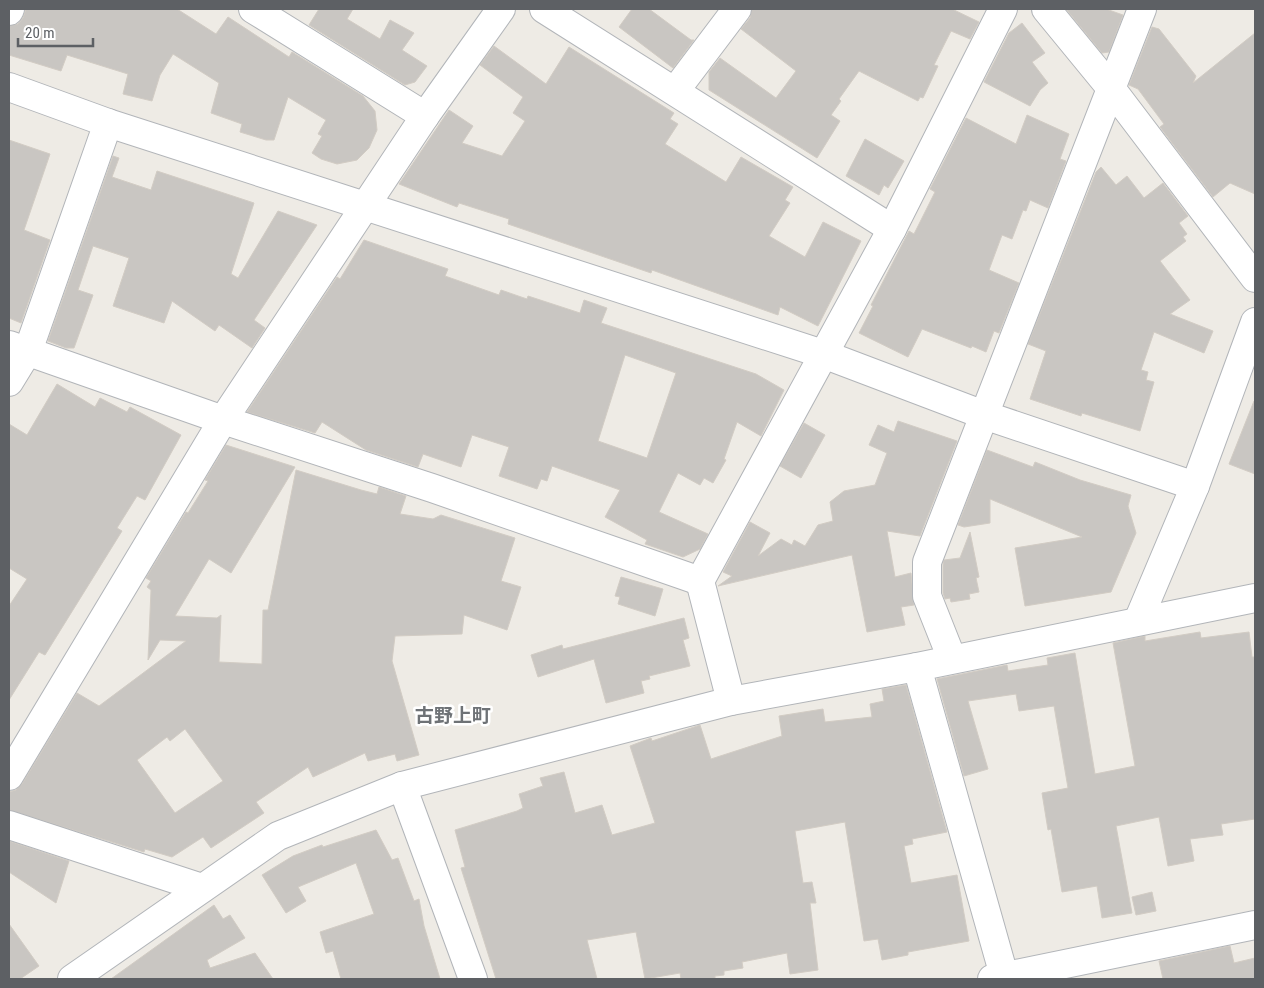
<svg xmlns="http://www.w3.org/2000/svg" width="1264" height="988" font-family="'Roboto Condensed','Noto Sans JP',sans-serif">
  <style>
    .building { fill: #c9c6c2; stroke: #d2ccc4; fill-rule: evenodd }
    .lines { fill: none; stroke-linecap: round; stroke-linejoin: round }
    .minor-casing { stroke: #b2b5b9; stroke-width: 30 }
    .minor { stroke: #fff; stroke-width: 28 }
    .labels { text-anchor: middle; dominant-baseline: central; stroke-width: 5; stroke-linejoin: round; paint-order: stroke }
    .neighbourhood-label { font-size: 19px; font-weight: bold; fill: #6e7276; stroke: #fff }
  </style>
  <rect width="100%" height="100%" fill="#eeebe5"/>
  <g class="building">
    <polygon points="26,9 177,9 216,34 228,17 289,57 292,52 363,96 375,111 377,130 369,148 357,160 337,164 321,159 312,153 322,136 318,134 326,120 288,97 274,140 266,140 240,132 242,124 211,113 219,83 173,54 160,75 152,101 123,94 128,74 67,55 61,71 9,55 9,26 18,24 23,18"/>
    <polygon points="319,9 353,9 347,19 380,39 390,20 414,33 402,50 427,66 415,82 405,85 309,25"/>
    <polygon points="632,9 649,9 691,40 694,40 673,68 619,27"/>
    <polygon points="752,9 952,9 979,22 970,39 951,31 934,65 938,66 923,98 920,97 918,101 859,71 839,99 841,101 831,115 840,121 817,158 709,90 709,72 720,58 776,98 796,71 741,29 750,18"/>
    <polygon points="1066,9 1106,9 1123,15 1109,52 1102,53"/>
    <polygon points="1022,23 1045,53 1032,62 1048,83 1040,90 1030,106 984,82 1009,33"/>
    <polygon points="1152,27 1159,29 1196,76 1193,83 1255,33 1255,194 1230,183 1213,197 1160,127 1164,124 1138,89 1129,85"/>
    <polygon points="494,46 546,84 569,47 674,113 670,119 678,124 665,144 726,182 741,157 793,187 785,200 790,203 769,236 805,257 823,222 861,241 818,326 780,307 778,315 652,270 651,273 508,224 509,219 459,203 457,207 399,184 449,110 473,126 462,143 502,156 525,121 513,113 523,97 480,65"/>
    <polygon points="1027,115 1069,134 1060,159 1066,161 1048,208 1030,200 1026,211 1023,210 1012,239 1002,235 989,270 1019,283 999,333 994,331 986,352 972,346 971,348 922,329 908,357 859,333 873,306 871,305 909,231 914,234 935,192 930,189 966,118 1016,144"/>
    <polygon points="865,139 904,161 888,188 884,185 879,195 846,176"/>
    <polygon points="9,140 50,154 24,230 50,240 21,323 9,318"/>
    <polygon points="113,156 119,158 112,177 151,190 157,171 254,203 231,274 238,278 278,211 317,225 254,320 265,328 252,348 219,325 215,331 172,301 164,323 113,306 129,258 93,246 78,290 93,295 74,348 66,348 48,341"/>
    <polygon points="1101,167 1116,185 1127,176 1144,198 1163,183 1188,216 1179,223 1187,234 1183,237 1186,241 1160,261 1190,300 1170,314 1213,331 1204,353 1154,332 1141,370 1148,372 1146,380 1154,382 1140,431 1082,413 1081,416 1030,399 1046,351 1028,344 1096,172"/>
    <path d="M364,240L448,269L445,276L499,295L501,290L527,299L528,296L580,313L584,300L607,308L601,323L756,374L784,390L761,436L737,422L724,459L726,460L713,483L704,478L700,485L678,473L659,512L708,534L700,549L683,557L645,544L647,540L605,517L620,490L552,466L547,481L541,479L537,489L499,476L509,447L472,435L461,467L423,454L418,467L366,450L322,422L315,433L247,412L337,277L340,279ZM625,355L676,373L647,458L598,441Z"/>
    <polygon points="57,384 95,407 100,398 127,412 130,407 181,435 145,500 137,496 117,528 122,531 45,655 39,652 9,700 9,606 27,579 9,568 9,424 27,435"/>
    <polygon points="1254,401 1255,401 1255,474 1229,464"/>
    <polygon points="898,421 957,441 920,536 887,531 895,577 911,573 914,605 901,607 905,625 867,632 852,555 718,586 732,576 723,572 750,522 770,533 758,556 781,539 792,545 794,540 805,546 818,525 833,521 830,502 844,491 875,485 887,453 869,445 878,425 894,432"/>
    <polygon points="804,423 825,435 801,478 780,466"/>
    <path d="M226,445L295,467L231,573L209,559L175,616L217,618L221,615L219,662L262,664L263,610H268L296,470L361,490L377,494L379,487L406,496L400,514L433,519L441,515L515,538L501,581L521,587L507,630L464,615L462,634L395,636L392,661L419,755L397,761L395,754L368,761L365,753L313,777L308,767L256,802L264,813L211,848L203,837L172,857L145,849L144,852L9,810V792L16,790L22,784L77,693L99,706L186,641L160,640L148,660L151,590L147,587L151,581L146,578L186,512L188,513L208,481L205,480ZM185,729L223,781L175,813L137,760L167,737L170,741Z"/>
    <polygon points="987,450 1033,467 1035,462 1080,480 1131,495 1128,506 1136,533 1111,592 1025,606 1015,548 1082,537 990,499 990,523 964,527 958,525"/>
    <polygon points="970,532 979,577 976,578 979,592 969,594 970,599 951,602 950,598 945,599 943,593 943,565 944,560 960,558"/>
    <polygon points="621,577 663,589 655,616 618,604 620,597 615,596"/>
    <polygon points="684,618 689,638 683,640 690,666 649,676 650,679 641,681 644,693 606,703 594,659 538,677 531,655 562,645 563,649"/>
    <polygon points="1200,632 1201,638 1249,632 1252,657 1255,657 1255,819 1221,824 1223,835 1190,839 1194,861 1168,866 1159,817 1116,826 1132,913 1102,918 1097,886 1062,892 1051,829 1048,830 1042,793 1068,788 1054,706 1019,711 1016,694 968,701 988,769 964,776 937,679 1007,665 1008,671 1048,665 1047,658 1075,653 1095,774 1135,766 1113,643 1145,636 1145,641"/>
    <polygon points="906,685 947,832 912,839 913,844 904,846 911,883 957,875 969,941 908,952 908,955 882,960 878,939 864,941 845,822 795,831 803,883 812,882 816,903 810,903 818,970 790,974 787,953 742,962 743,968 724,971 724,975 715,976 715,979 681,979 680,973 645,979 636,932 587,940 597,979 496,979 461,868 465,867 455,830 517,811 523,808 519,794 543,786 540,778 564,772 575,813 602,805 612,835 655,823 630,746 651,738 652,741 700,725 711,759 782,736 779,716 823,709 825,722 872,717 870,704 884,701 882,689"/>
    <polygon points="376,830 392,860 398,858 414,901 419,899 424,926 440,979 341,979 333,951 326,953 320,932 374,914 356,863 298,887 306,901 286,913 262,875 293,856 322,845 323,847"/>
    <polygon points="9,841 69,861 56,903 9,872"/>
    <polygon points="1152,892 1156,911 1136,915 1132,897"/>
    <polygon points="214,905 223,919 230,915 245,938 207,960 210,968 255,953 273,979 111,979"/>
    <polygon points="9,924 39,966 20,979 9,979"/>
    <polygon points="1230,946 1234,963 1255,958 1255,979 1163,979 1159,961"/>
  </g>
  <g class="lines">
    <g class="minor-casing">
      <g id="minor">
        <polyline points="253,9 425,116"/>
        <polyline points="544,9 892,229"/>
        <polyline points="1046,9 1110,87 1255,278"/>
        <polyline points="9,11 10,9"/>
        <polyline points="9,87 108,123 823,354 984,415 1195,486"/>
        <polyline points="675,91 737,9"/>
        <polyline points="9,345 223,420 432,488 700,581"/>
        <polyline points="9,382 28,351 108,123"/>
        <polyline points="1138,621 1195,486 1255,322"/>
        <polyline points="952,659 927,596 927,562 1142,9"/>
        <polyline points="917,667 1005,979"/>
        <polyline points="731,701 700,581 892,229 1003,9"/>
        <polyline points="9,776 223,420 425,116 501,9"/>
        <polyline points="402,786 473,979"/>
        <polyline points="9,825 202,888"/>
        <polyline points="72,979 278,836 402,786 731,701 917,667 1255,598"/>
        <polyline points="992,979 1255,925"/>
      </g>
    </g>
    <use href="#minor" class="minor"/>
  </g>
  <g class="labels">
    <g class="neighbourhood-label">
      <text x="453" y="715">古野上町</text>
    </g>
  </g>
  <rect width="1264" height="988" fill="none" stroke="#5d6064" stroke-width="20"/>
  <path d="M18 38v8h75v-8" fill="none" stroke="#5d6064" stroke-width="2.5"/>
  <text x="25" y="38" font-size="15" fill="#5d6064" stroke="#ffffff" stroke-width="4" paint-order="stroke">20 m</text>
</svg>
